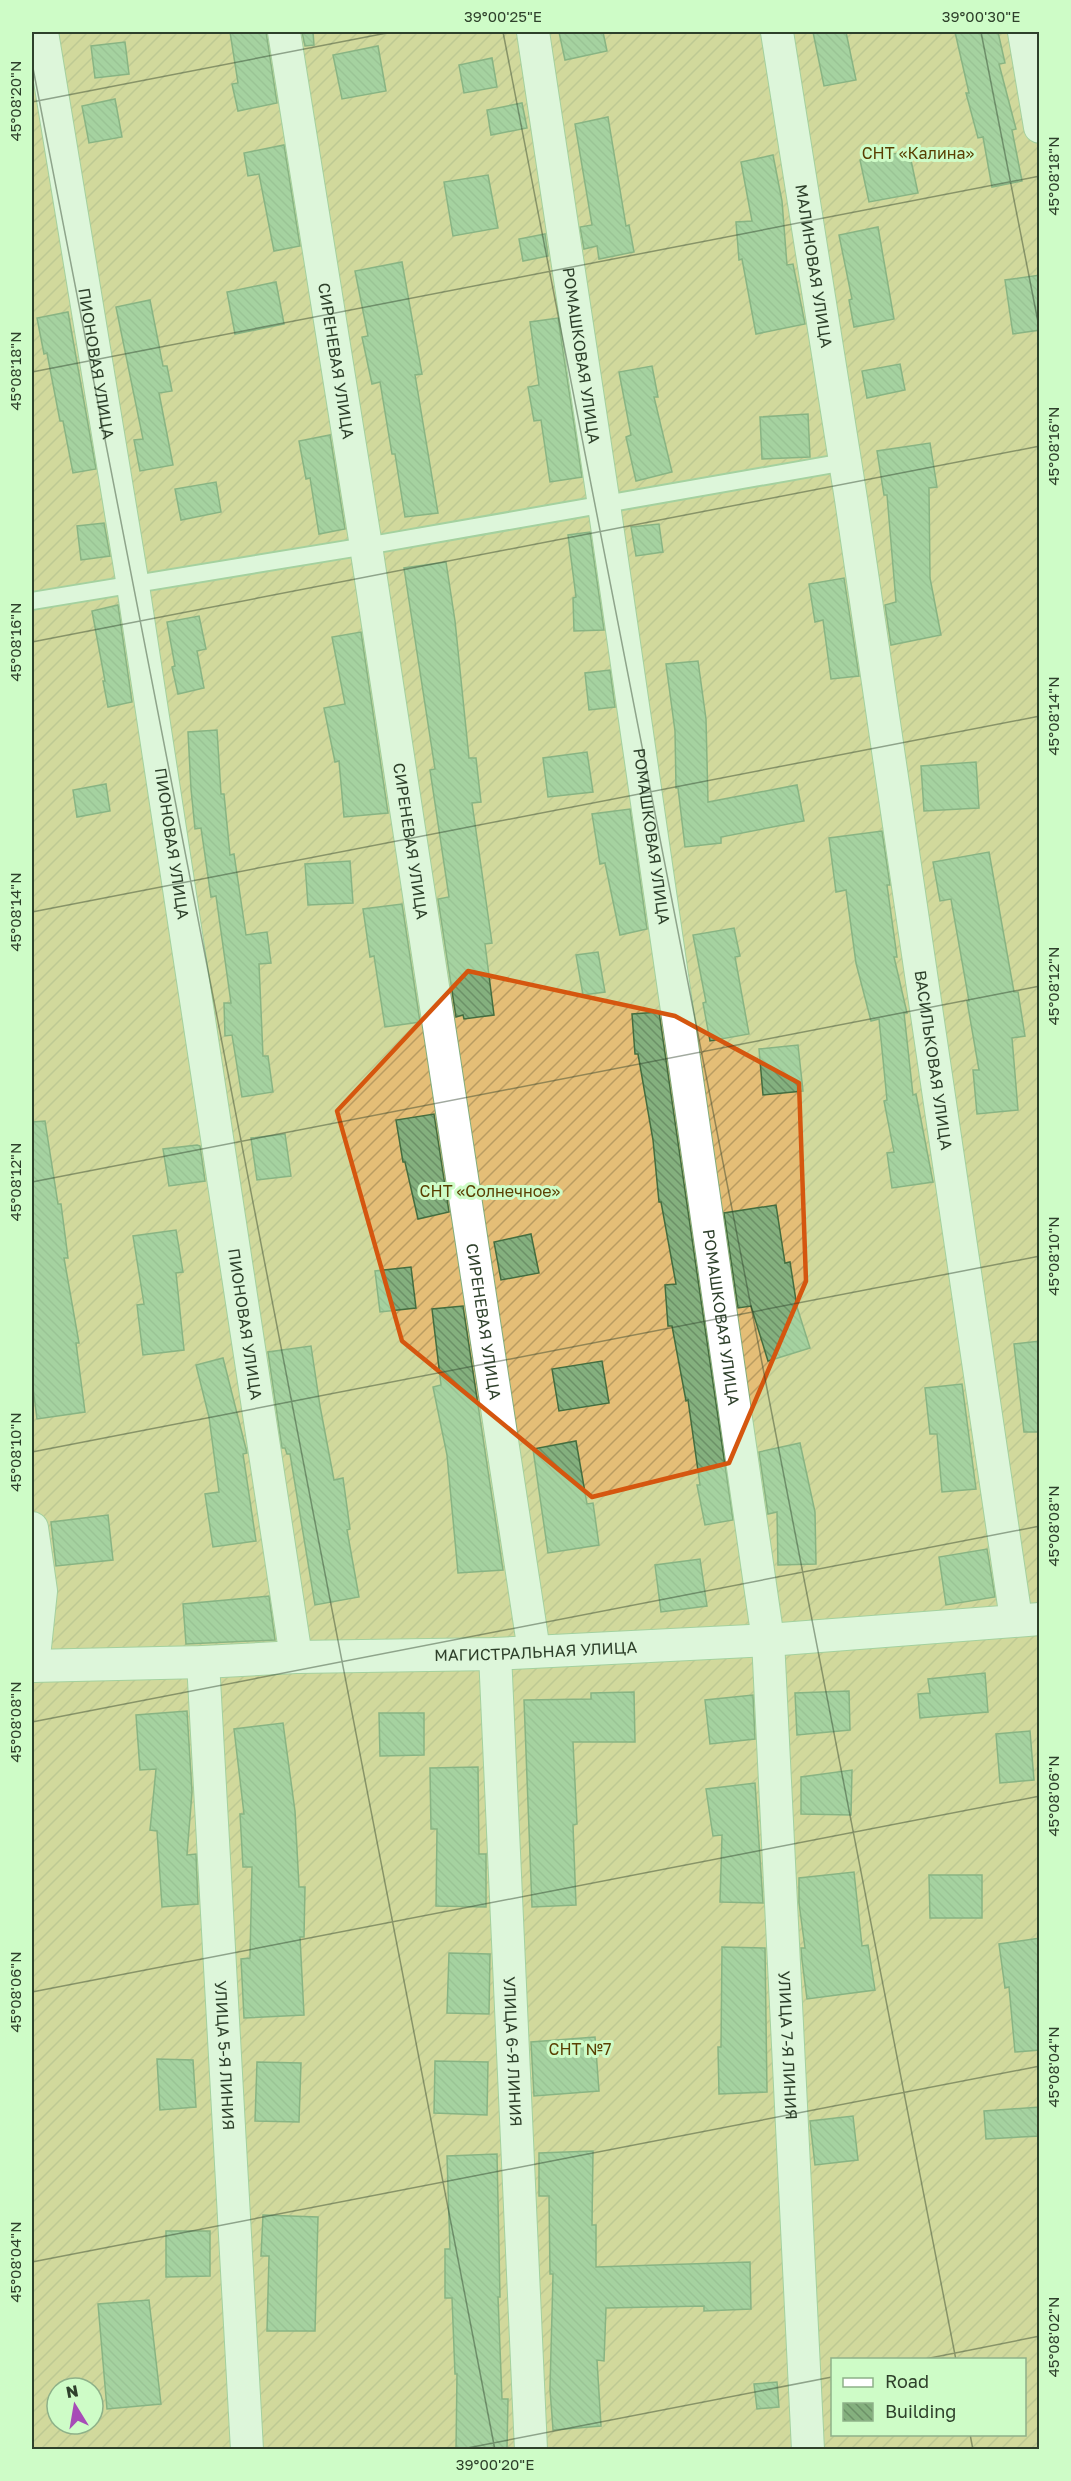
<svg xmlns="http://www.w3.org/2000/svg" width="1071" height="2481" font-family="'Golos Text',sans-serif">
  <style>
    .garden { fill: url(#garden-furrows); fill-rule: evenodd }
    .building { fill: url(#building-back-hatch); stroke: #446d3f; stroke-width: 1.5 }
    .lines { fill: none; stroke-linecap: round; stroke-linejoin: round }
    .lane-casing { stroke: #81ad7c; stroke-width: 20 }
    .street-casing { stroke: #81ad7c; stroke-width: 34 }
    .lane { stroke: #fff; stroke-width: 16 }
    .street { stroke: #fff; stroke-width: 32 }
    .marked { fill: none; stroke: #d5560f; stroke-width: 4.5; stroke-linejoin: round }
    .ticks { fill: none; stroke: #2e402b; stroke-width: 1.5; stroke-opacity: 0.45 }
    .labels { text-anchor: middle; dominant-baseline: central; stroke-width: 6; stroke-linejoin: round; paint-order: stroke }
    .park-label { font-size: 16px; fill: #593f02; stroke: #cefcc7 }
    .street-label { font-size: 16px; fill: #2e402b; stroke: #cefcc7 }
    .neatline { fill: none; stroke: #2e402b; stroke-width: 2 }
    .ticks-label { font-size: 15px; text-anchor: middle; fill: #2e402b }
  </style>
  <defs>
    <pattern id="garden-furrows" width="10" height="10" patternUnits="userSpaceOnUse" patternTransform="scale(1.5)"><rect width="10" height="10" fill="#e4be77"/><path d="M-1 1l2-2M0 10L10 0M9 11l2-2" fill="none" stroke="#b99c62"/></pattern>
    <pattern id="building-back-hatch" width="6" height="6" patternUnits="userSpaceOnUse" patternTransform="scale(1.5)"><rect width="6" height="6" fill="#84b07e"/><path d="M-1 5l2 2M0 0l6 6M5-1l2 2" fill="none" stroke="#6c9167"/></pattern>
  </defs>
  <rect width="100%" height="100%" fill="#c1efbb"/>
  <path class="garden" d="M32,32H1039V2449L32,2450ZM832,2360H1024V2434H832ZM57,2388H93V2424H57Z"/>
  <g class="building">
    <polygon points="230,32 266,32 277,103 238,111 232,84 238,83"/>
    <polygon points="302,32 313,32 314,45 305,46"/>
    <polygon points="559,32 603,32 607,51 565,60"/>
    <polygon points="813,32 846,32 856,80 824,86"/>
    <polygon points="955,32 998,32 1005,63 999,64 1016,129 1012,130 1022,181 992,187 983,137 978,138 966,93 969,93"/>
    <polygon points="125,42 129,74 95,78 91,46"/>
    <polygon points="378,46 386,91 342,99 333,55"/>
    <polygon points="492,58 497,87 464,93 459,65"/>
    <polygon points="115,99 122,137 89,143 82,106"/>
    <polygon points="522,103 527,128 491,135 487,110"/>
    <polygon points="608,117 626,226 629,225 634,252 599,259 597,246 584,249 580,227 592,225 575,124"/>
    <polygon points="284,145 300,246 274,251 259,174 248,176 244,153"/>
    <polygon points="909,151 918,193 869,202 860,160"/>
    <polygon points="773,155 782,201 787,265 793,264 805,324 756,334 742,259 739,260 736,222 752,221 741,162"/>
    <polygon points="488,175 498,228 453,236 444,182"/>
    <polygon points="878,227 894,319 854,327 849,300 852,299 839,235"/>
    <polygon points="545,234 548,256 523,261 519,239"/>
    <polygon points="402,262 422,374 415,375 438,513 405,517 395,454 392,454 380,382 372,384 362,337 368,336 355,271"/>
    <polygon points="1040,275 1040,330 1013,334 1005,280"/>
    <polygon points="276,282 284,324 235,334 227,292"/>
    <polygon points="150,300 163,366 167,366 172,391 159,393 173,465 140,471 134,440 143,439 116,307"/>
    <polygon points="68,312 96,469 73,473 63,421 60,421 47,353 44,354 37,318"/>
    <polygon points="558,318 582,477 550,482 541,420 534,421 528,387 539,385 530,322"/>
    <polygon points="900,364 905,390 867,398 862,371"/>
    <polygon points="652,366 658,397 654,397 672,472 636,481 626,437 631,435 619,372"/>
    <polygon points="808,414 810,457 762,459 760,417"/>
    <polygon points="330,435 345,529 319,534 310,478 306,479 299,441"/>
    <polygon points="930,443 937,487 929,488 930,578 941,635 891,645 885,605 896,602 887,495 884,495 877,451"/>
    <polygon points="216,482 221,512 181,520 175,489"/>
    <polygon points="104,523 110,556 81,560 77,526"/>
    <polygon points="659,524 663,552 636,556 631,527"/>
    <polygon points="590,532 604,630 574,631 573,598 576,597 568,535"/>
    <polygon points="446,562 455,621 469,758 476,758 481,802 472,803 492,943 485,944 494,1015 464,1019 463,1015 456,1017 438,899 449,897 430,770 435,769 404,568"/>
    <polygon points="844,578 859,676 831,679 823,620 815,622 809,584"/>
    <polygon points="118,605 132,702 108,707 103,681 105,681 92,611"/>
    <polygon points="199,616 206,649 197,651 204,688 178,694 172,667 175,666 167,622"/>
    <polygon points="361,632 388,813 344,817 339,761 335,762 324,708 345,704 332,637"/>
    <polygon points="698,661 706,719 708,802 797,785 804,821 721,837 721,843 685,847 678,788 676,788 675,731 666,664"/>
    <polygon points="610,670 615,707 589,710 585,673"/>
    <polygon points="217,730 221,794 224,794 230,855 234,854 246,935 267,932 271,963 259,964 263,1056 268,1056 273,1092 242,1097 232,1035 225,1036 224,1003 231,1003 216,896 211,897 201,828 195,829 191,789 188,732"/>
    <polygon points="587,752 593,792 548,797 543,758"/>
    <polygon points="976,762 979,808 924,811 921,766"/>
    <polygon points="106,784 110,811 77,817 73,790"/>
    <polygon points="630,809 647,929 620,935 605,863 600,864 592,814"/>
    <polygon points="882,831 890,885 887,885 897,957 894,957 907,1013 904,1013 913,1095 916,1094 933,1182 892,1188 887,1153 894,1152 884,1101 887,1100 879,1019 871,1021 856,963 846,890 836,892 829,838"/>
    <polygon points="989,852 1014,992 1018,992 1025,1036 1012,1038 1018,1110 977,1114 973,1070 979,1070 967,1001 969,1001 951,899 940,901 933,862"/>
    <polygon points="350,861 353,903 308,905 305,864"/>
    <polygon points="402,904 420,1022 385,1027 374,956 370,957 363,909"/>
    <polygon points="734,928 740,956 735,957 749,1034 710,1041 703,1003 706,1002 693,935"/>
    <polygon points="598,952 605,992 583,995 576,955"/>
    <polygon points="659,1012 733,1520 705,1525 697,1485 700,1485 688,1400 686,1401 672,1326 668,1326 665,1285 676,1284 661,1202 659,1202 653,1140 638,1054 635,1054 632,1014"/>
    <polygon points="798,1045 803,1091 763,1095 759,1049"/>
    <polygon points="434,1114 449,1212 418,1219 405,1162 403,1162 396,1120"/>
    <polygon points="45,1121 58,1204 61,1204 68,1258 64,1258 79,1343 76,1343 85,1412 37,1419 32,1380 32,1122"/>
    <polygon points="285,1134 291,1176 257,1180 251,1138"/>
    <polygon points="197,1145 200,1146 205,1181 169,1186 163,1149"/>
    <polygon points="776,1205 785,1263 790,1262 797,1307 810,1348 768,1361 751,1306 738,1308 724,1213"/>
    <polygon points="176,1230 183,1272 176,1273 184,1350 143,1355 137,1305 144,1304 133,1236"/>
    <polygon points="531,1234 539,1273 501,1280 494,1242"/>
    <polygon points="411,1267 416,1308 380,1312 375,1271"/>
    <polygon points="463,1306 503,1570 458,1573 447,1455 433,1387 441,1385 432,1309"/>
    <polygon points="1040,1341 1040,1432 1024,1432 1014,1344"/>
    <polygon points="311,1346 320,1406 334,1480 343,1478 350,1529 347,1530 359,1597 315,1605 290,1454 287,1454 285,1448 282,1448 268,1352"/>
    <polygon points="223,1358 247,1453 243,1454 256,1541 213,1547 205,1494 219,1492 209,1417 196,1365"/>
    <polygon points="602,1361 609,1403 559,1411 552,1369"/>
    <polygon points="962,1384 976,1489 942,1492 937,1434 930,1434 925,1388"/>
    <polygon points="576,1441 587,1504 593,1503 599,1545 548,1553 533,1449"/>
    <polygon points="800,1443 815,1512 816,1564 778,1565 777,1512 768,1514 759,1452"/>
    <polygon points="108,1515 113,1560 56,1566 51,1522"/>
    <polygon points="987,1549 995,1597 946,1605 939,1557"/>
    <polygon points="700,1559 707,1606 661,1612 655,1565"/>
    <polygon points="269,1596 275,1640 186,1644 183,1604"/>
    <polygon points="985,1673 988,1712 920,1718 918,1694 930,1693 928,1679"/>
    <polygon points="849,1691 850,1730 797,1735 795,1693"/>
    <polygon points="634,1692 635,1742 573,1742 577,1824 573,1825 576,1905 532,1907 524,1700 591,1699 591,1693"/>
    <polygon points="753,1695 755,1739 710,1744 705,1700"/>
    <polygon points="187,1711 192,1792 187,1855 196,1854 198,1904 162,1907 157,1831 150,1830 156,1769 140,1770 136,1715"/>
    <polygon points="379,1713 424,1713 424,1755 380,1756"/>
    <polygon points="283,1723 295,1811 299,1887 305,1887 304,1937 300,1937 304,2015 244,2018 241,1959 250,1958 252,1867 243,1867 240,1814 244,1814 234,1729"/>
    <polygon points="1030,1731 1034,1780 1000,1783 996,1734"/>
    <polygon points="478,1767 479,1854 486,1854 486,1907 436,1906 437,1829 431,1829 430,1768"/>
    <polygon points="852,1770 851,1815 801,1814 801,1777"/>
    <polygon points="755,1783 763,1903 720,1902 722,1835 713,1836 706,1789"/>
    <polygon points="854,1872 862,1946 868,1945 875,1990 807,1999 802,1960 801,1948 805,1948 799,1903 799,1878"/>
    <polygon points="929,1875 982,1875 982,1918 930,1918"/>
    <polygon points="1040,1938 1040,2050 1015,2052 1009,1987 1005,1988 999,1944"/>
    <polygon points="722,1947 765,1948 767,2092 719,2094 718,2047 721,2047"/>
    <polygon points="449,1953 490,1954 489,2014 447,2013"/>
    <polygon points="595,2037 599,2091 534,2096 531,2042"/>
    <polygon points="157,2059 193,2060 196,2107 160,2110"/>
    <polygon points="435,2061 488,2062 487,2115 434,2113"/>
    <polygon points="257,2062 301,2063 299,2122 255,2121"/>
    <polygon points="1040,2107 1040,2136 986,2139 984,2111"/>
    <polygon points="853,2116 858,2160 815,2165 810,2121"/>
    <polygon points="593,2151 592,2225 596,2225 596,2267 750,2262 751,2309 704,2311 704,2306 606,2308 604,2361 597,2360 601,2426 553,2430 550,2389 553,2274 550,2274 549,2196 539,2196 539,2153"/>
    <polygon points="497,2154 500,2297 498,2297 502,2399 508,2399 507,2450 456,2450 457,2374 455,2374 452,2298 445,2298 445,2249 450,2249 447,2156"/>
    <polygon points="263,2215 318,2217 315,2331 267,2331 269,2256 261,2256"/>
    <polygon points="166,2231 210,2231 210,2276 166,2277"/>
    <polygon points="149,2300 161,2404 107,2409 98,2304"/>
    <polygon points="777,2382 779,2407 757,2409 754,2384"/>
  </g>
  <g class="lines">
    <g class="lane-casing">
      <polyline id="lane" points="32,601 366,546 845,462"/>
    </g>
    <g class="street-casing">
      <g id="street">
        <path id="s1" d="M42,32L133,586L296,1657"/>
        <path id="s2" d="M284,32L366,546L534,1651"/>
        <path id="s3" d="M533,32L604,505L768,1640L808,2450"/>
        <path id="s4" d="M777,32L851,499L1016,1619"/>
        <polyline points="1024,32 1040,127"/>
        <polyline points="32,1528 41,1591 33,1666"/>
        <path id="s5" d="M495,1654L531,2450"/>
        <path id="s6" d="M203,1662L247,2450"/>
        <path id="s7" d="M32,1666L203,1662L296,1657L495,1654L768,1640L1040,1619"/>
      </g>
    </g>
    <use href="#lane" class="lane"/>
    <use href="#street" class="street"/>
  </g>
  <path d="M0 0H1071V2481H0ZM468,971L675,1016L799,1083L806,1281L729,1463L592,1497L402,1341L337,1111Z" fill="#c1efbb" fill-opacity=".55" fill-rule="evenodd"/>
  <path class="marked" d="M468,971L675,1016L799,1083L806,1281L729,1463L592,1497L402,1341L337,1111Z"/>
  <path class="ticks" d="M503,32L956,2360M981,32L1040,332M32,63L495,2450M32,102L392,32M32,372L1040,176M32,642L1040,446M32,912L1040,716M32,1182L1040,986M32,1452L1040,1256M32,1722L1040,1526M32,1992L1040,1796M32,2262L1040,2066M920,2360L1040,2336M970,2434L973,2450M457,2450L832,2377"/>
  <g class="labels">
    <g class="park-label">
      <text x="918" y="153">СНТ «Калина»</text>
      <text x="490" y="1191">СНТ «Солнечное»</text>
      <text x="580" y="2049">СНТ №7</text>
    </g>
    <g class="street-label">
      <text stroke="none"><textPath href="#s4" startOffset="237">МАЛИНОВАЯ УЛИЦА</textPath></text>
      <text stroke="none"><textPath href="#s3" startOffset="327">РОМАШКОВАЯ УЛИЦА</textPath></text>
      <text stroke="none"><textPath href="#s2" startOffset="333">СИРЕНЕВАЯ УЛИЦА</textPath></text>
      <text stroke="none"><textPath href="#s1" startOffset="336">ПИОНОВАЯ УЛИЦА</textPath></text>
      <text stroke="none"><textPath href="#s3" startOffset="813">РОМАШКОВАЯ УЛИЦА</textPath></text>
      <text stroke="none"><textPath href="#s2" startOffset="819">СИРЕНЕВАЯ УЛИЦА</textPath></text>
      <text stroke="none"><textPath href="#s1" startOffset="822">ПИОНОВАЯ УЛИЦА</textPath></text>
      <text stroke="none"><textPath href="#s4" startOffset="1040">ВАСИЛЬКОВАЯ УЛИЦА</textPath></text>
      <text stroke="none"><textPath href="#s3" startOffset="1299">РОМАШКОВАЯ УЛИЦА</textPath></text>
      <text stroke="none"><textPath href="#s2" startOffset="1305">СИРЕНЕВАЯ УЛИЦА</textPath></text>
      <text stroke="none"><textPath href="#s1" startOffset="1308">ПИОНОВАЯ УЛИЦА</textPath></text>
      <text stroke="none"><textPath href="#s7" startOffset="504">МАГИСТРАЛЬНАЯ УЛИЦА</textPath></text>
      <text stroke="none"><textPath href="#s3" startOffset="2031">УЛИЦА 7-Я ЛИНИЯ</textPath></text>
      <text stroke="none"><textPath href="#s5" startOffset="398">УЛИЦА 6-Я ЛИНИЯ</textPath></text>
      <text stroke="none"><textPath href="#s6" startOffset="394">УЛИЦА 5-Я ЛИНИЯ</textPath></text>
    </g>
  </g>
  <rect width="1071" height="2481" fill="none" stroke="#cefcc7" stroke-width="66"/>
  <rect x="831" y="2358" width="195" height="78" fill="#cefcc7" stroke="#8eb189" stroke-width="1.5"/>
  <rect x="843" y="2378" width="30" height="9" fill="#ffffff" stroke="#8eb189" stroke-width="1.5"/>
  <text x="885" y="2388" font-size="18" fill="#2e402b">Road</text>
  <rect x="843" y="2403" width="30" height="18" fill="url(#building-back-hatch)" stroke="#8eb189" stroke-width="1.5"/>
  <text x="885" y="2418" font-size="18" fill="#2e402b">Building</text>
  <g transform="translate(75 2406) rotate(349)"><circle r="28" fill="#cefcc7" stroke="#8eb189" stroke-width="1.5"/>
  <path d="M0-4.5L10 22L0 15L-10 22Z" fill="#a74cb7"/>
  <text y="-9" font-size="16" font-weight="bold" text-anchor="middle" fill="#2e402b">N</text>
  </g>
  <rect x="33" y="33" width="1005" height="2415" class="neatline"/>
  <g class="ticks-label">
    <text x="503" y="22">39°00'25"E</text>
    <text x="981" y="22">39°00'30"E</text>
    <text transform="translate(16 101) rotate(-90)" y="5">45°08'20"N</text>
    <text transform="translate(1054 176) rotate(-90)" y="5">45°08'18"N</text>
    <text transform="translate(16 371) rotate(-90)" y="5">45°08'18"N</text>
    <text transform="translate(1054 446) rotate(-90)" y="5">45°08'16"N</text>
    <text transform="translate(16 642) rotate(-90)" y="5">45°08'16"N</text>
    <text transform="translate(1054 716) rotate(-90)" y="5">45°08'14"N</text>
    <text transform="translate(16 912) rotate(-90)" y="5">45°08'14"N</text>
    <text transform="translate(1054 986) rotate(-90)" y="5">45°08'12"N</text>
    <text transform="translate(16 1182) rotate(-90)" y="5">45°08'12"N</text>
    <text transform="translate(1054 1256) rotate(-90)" y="5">45°08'10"N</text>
    <text transform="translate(16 1452) rotate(-90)" y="5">45°08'10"N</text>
    <text transform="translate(1054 1526) rotate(-90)" y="5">45°08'08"N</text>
    <text transform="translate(16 1722) rotate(-90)" y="5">45°08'08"N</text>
    <text transform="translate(1054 1796) rotate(-90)" y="5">45°08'06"N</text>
    <text transform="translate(16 1992) rotate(-90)" y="5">45°08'06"N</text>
    <text transform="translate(1054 2067) rotate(-90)" y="5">45°08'04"N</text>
    <text transform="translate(16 2262) rotate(-90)" y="5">45°08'04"N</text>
    <text transform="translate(1054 2337) rotate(-90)" y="5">45°08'02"N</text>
    <text x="495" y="2470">39°00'20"E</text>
  </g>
</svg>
